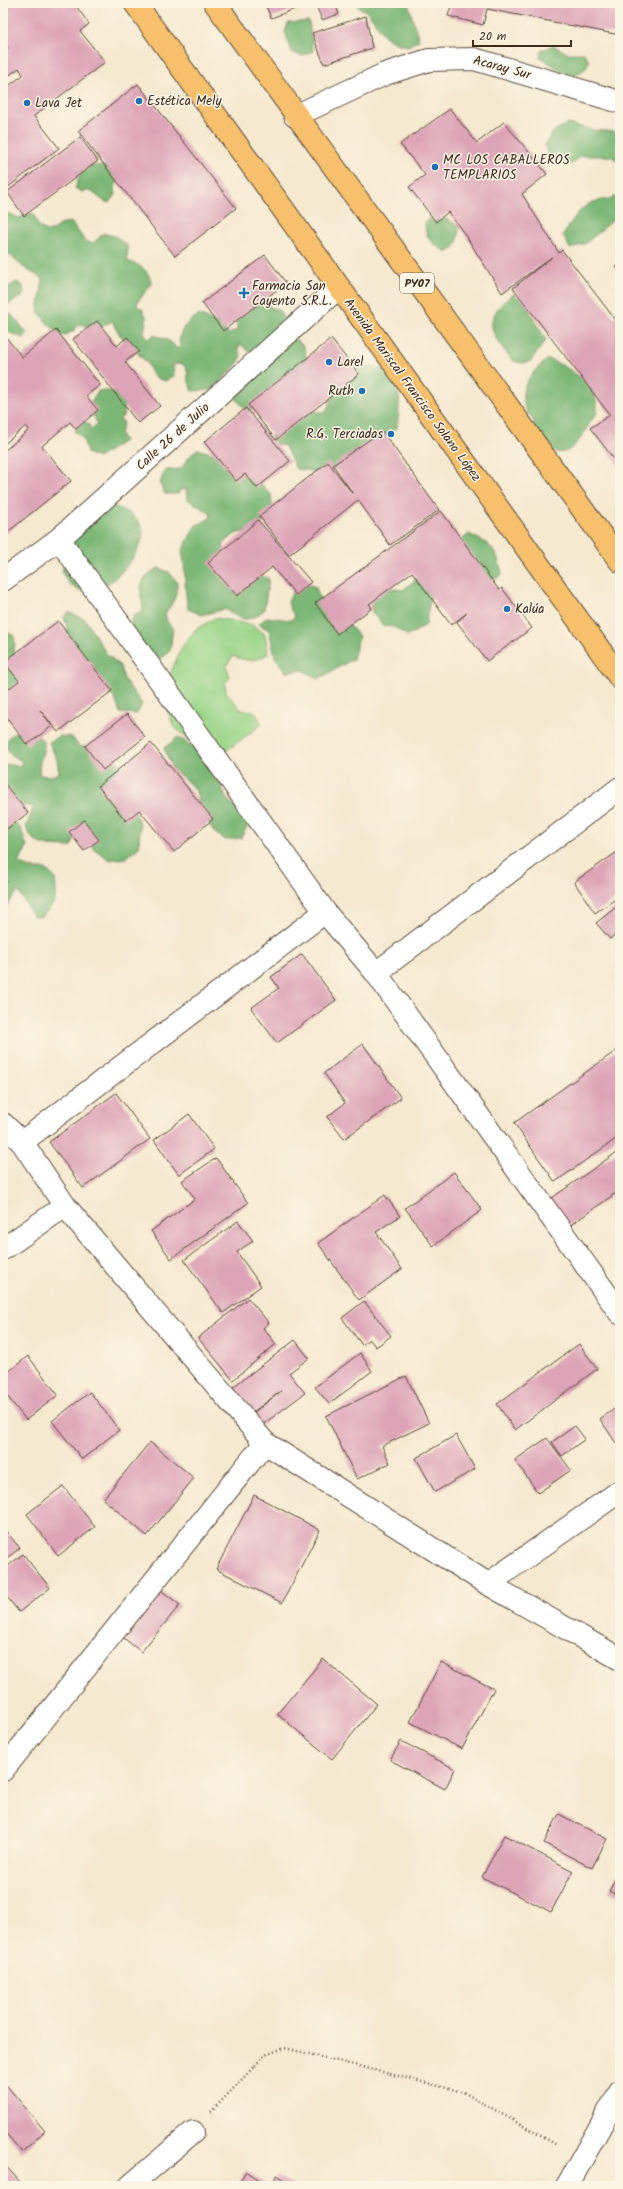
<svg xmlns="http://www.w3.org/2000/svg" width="623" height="2189" font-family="Kalam,sans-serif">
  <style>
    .green { fill: #9bd68a; stroke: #6b8054 }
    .forest { fill: #7cb776; stroke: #5c704a }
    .building { fill: #dda4b7 }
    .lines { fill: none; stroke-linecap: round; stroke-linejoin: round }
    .street-casing { stroke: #574739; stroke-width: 24 }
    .primary-casing { stroke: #574739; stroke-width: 24 }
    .path { stroke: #574739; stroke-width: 2.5; stroke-dasharray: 1 3; stroke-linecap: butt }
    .street { stroke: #fff; stroke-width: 22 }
    .primary { stroke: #f7c06c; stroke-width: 22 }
    .poi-dot { fill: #1f6fb2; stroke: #fcf5e5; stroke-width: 1.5 }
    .labels { text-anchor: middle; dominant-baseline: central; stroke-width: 3; stroke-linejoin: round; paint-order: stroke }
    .shield { fill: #fcf5e5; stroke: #75675a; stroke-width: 1 }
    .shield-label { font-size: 12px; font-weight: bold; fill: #3b2a1e }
    .street-label { font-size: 13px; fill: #3b2a1e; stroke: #fcf5e5 }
    .poi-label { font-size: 13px; fill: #3b2a1e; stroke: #fcf5e5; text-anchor: start }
  </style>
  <rect width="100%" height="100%" fill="#fcf5e5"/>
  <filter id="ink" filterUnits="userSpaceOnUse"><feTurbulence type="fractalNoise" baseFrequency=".025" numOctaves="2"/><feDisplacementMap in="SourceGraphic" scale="8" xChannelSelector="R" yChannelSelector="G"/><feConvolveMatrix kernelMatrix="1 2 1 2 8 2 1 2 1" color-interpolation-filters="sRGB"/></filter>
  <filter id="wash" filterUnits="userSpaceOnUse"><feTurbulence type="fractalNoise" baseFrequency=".012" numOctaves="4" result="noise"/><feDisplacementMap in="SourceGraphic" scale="16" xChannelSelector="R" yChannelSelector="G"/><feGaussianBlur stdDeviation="0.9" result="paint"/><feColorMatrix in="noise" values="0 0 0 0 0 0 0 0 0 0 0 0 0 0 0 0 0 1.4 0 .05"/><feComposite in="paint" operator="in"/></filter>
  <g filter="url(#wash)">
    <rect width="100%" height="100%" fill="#f5e9cf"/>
    <path class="green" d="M215,618L250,624L265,634L268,654C254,661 247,662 233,656L226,666L230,677L225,683L226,692L241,710L254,711L262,724L226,751L207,753L174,727L161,695L182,647L196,629Z"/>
    <g class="forest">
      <path d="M355,3H408L419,40L408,46C382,41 384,33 369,14C365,9 358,9 355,3Z"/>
      <polygon points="309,21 313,51 302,56 292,53 285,32 288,23"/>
      <polygon points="553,45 567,53 584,53 589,61 586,68 575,76 566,74 540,57 541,51"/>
      <polygon points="568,124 594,130 620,132 620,163 611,156 580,156 572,164 548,159 545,144 555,130"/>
      <path d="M87,165L113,167L120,180L115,186L116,195L109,203C97,200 94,187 82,192L75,188L83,168Z"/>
      <path d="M615,197H620V217L613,220L586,243L570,249L563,235C571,223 579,207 593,202C600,200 607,200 615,197Z"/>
      <path d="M9,213L18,218L33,213L39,227L49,232L63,223L71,222L86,242L94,243L103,233L117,237L128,247L127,261C139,264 151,271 151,285L138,301L137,306L142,309L147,318L144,332L148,340L153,335C162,337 173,341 177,349L180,347C177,332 186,321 200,315L219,325L229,334L237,330V312L257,296L270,307L280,311L289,333L304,347L307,359C295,370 280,376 269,388L271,396L266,405L247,411L237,400L231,383L261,356L247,351L241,344L238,348L241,356L239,362L213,390L192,391L188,379L187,369L181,363L173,365L174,376L165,381L154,377L147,363L120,335L112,321L93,331L83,324L75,327L74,331L63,336L48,324L38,311L43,279L23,267L11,256L3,252V217Z"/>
      <path d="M429,218L436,223L438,220L447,219L459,227C458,237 459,248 447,252C434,245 425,240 425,224Z"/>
      <polygon points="17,282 23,286 24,292 22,297 3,307 3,290"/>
      <path d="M513,294L525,303L546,340L530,362L522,363L513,361C490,333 480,320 513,294Z"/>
      <polygon points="3,314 11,314 27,333 24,338 3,330"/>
      <path d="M548,359C569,367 599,385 597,411C597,415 593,418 591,421C584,433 571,459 554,451C549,449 540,439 537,434C534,430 535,424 533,420C531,415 526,413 525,407C517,387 533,371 548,359Z"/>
      <path d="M365,367C369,367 376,366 380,368C405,376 399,409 397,428L346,462L324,473L296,469L285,446L271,443L273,421L298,412H325C340,388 334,376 365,367Z"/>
      <path d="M105,390L119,394L125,402L124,414L120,420L124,422L120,433L124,441L98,458L87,453L83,438L75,432L76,425L80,421L88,423L91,429L97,424C92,410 87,405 98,391Z"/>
      <path d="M197,449L225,457L239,473L257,480L271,494L273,513L256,528L235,534L223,544L224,561L269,579L264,610C247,624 242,620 225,609L202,615L188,609C184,589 186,570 182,551L195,526L210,518L211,514L187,499L186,489L180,490L178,494H165L160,483L165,470L181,469L188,458Z"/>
      <path d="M108,503C121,509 135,513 142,527C151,546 99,612 71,585C67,582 65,577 62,573L69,535Z"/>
      <path d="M469,534C492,545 497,549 502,574L498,578H480L459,542Z"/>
      <path d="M158,568L169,572L177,582C177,595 174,603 165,613L167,621L173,629L170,651L156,662L126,632L134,615L143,610C140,589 137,580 158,568Z"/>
      <path d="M420,576L432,589C430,602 427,612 426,625L408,636L394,627L384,626L372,613L371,596L381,587L403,590Z"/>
      <path d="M303,583L316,587C323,616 347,616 359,637L353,659L318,679L303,670L286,672L275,657L269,630L259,624L267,617L291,620L295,616L290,609L288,602L295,587Z"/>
      <polygon points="68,612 85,619 106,653 120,666 124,679 142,704 137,714 120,713 115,699 96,677 94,663 81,654 67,638 67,626 64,617"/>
      <polygon points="3,630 14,636 15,645 13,650 23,676 11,712 3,722"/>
      <path d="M23,726L44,741C45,755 37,763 40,775L51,776L59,773L57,760L49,742L60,736L72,737L79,746L97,749L120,764L122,777L136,809V816L140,824L139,847L126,858L110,860L94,849L88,834L78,832L71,847C51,846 34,849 26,827L34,806H15L3,793V764L20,766L22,761L11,755L6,747L8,738Z"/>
      <polygon points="178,737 201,752 220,782 226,798 242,813 247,821 247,827 241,838 226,840 215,833 204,816 195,789 172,768 164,748"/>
      <path d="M8,815L21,829L27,847L18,863L34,869H46L55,878C57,898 57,903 41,917L33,916L18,891L3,911V893L5,890L3,886V816Z"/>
    </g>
    <g id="blocks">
      <g class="building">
        <polygon points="3,3 74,3 89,24 80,31 105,62 34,116 59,148 3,191 3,90 23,75 19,68 4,79 3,78 3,52 8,48 3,41"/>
        <polygon points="265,3 311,3 271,18"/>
        <polygon points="315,3 335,3 339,14 322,20"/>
        <polygon points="452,3 620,3 620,35 487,9 483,25 448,16"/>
        <polygon points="366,16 372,48 324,64 312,33"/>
        <polygon points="138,84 236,208 175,256 78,131"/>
        <polygon points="450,109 477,143 504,122 547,174 522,194 559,253 562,250 614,318 620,314 620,467 590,428 610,415 513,288 552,257 502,293 466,236 448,212 436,222 409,187 425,175 400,144"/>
        <polygon points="80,137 98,161 24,216 7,192"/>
        <polygon points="265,255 286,283 223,331 202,303"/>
        <polygon points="620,264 620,273 616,267"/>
        <polygon points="97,321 117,346 127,337 139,351 125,362 160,406 138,423 73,339"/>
        <polygon points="56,330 100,385 86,396 98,410 76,429 70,422 42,446 71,481 3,536 3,452 29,430 26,426 3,445 3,338 5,336 22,357"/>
        <polygon points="331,339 359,374 276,440 248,405"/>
        <polygon points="246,408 290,461 257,488 245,474 236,481 204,442"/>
        <polygon points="382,431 439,510 390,545 358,500 289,555 259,516 328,462 353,494 333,465"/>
        <polygon points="441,511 499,590 502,588 532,628 487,661 457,622 467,613 451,625 412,572 369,604 372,608 337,634 315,603"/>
        <polygon points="258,520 311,582 296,595 272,567 237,596 208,563"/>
        <polygon points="58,621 112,691 58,732 40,710 52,726 27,745 3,712 3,693 19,681 4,662"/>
        <polygon points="127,714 145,737 103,770 85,746"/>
        <polygon points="151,743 213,819 174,852 139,810 126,821 98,786"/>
        <polygon points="3,782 28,813 4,831 3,829"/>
        <polygon points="84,820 99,840 84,851 69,832"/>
        <polygon points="620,850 620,896 595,913 574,882"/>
        <polygon points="3,877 7,882 3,885"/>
        <polygon points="620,904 620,930 610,939 596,923"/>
        <polygon points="302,954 336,1000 277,1043 251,1008 279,988 271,977"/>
        <polygon points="363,1044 401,1098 344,1139 327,1117 345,1103 324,1073"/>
        <polygon points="620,1048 620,1136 555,1182 514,1123"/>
        <polygon points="116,1093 150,1139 83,1188 49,1142"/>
        <polygon points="189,1114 214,1149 179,1175 154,1140"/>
        <polygon points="620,1150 620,1190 568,1227 549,1200"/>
        <polygon points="216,1158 248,1203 171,1259 151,1231 195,1199 182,1181"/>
        <polygon points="454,1172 482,1210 433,1246 405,1208"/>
        <polygon points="385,1195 400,1216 376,1232 402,1269 359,1300 318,1243"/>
        <polygon points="238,1221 253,1241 237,1252 261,1286 223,1313 184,1260"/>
        <polygon points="248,1298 269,1323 263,1328 276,1344 233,1380 198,1338"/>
        <polygon points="364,1301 391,1336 376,1347 369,1339 362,1345 342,1318"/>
        <polygon points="295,1340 309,1358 289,1373 305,1393 262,1425 253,1413 281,1391 252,1413 233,1387"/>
        <polygon points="579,1344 597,1369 515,1430 497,1404"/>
        <polygon points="360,1353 372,1371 329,1404 315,1387"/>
        <polygon points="28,1356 58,1395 26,1420 3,1391 3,1376"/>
        <polygon points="406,1376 429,1423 382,1446 390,1463 357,1479 326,1416"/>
        <polygon points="90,1392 119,1430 82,1459 52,1421"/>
        <polygon points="620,1405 620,1440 616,1443 600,1419"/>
        <polygon points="575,1426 585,1439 562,1456 552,1442"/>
        <polygon points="456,1435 475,1469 435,1492 416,1458"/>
        <polygon points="547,1438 571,1470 538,1493 515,1460"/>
        <polygon points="150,1442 194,1478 147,1536 103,1499"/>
        <polygon points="63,1486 95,1527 58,1556 27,1514"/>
        <polygon points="254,1495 320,1530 282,1603 216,1569"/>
        <polygon points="3,1528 20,1548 3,1561"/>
        <polygon points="23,1554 50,1588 19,1612 3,1592 3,1570"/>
        <polygon points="157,1587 180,1605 141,1652 119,1634"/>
        <polygon points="323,1659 377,1704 332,1759 277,1714"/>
        <polygon points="441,1662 494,1689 462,1749 410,1722"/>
        <polygon points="401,1741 455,1769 445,1789 390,1760"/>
        <polygon points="559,1814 607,1839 592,1868 544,1843"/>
        <polygon points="504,1835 573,1871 551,1912 482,1877"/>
        <polygon points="617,1875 620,1877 620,1897 609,1891"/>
        <polygon points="7,2086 45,2131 22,2152 3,2130 3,2090"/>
        <polygon points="3,2163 22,2184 19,2186 3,2186"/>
        <polygon points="246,2171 269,2186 237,2186"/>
        <polygon points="277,2175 294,2186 270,2186"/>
      </g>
    </g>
  </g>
  <g filter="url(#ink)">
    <use href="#blocks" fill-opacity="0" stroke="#574739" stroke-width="1"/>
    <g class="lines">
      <g class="street-casing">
        <g id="street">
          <polyline points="295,116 385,74 429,60 474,59 620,102"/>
          <polyline points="59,539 325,912 376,973 620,1313"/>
          <polyline points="3,580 59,539 338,288"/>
          <polyline points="376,973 620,788"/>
          <polyline points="3,1124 22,1142 65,1206 265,1443 488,1584 620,1659"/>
          <polyline points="22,1142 325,912"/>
          <polyline points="3,1249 65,1206"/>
          <polyline points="488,1584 620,1491"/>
          <polyline points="3,1770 265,1443"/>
          <polyline points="130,2186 193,2132"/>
          <polyline points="567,2186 620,2091"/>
        </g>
      </g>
      <g class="primary-casing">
        <g id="primary">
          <polyline points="135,3 620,678"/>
          <polyline points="215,3 620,561"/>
        </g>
      </g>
      <polyline class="path" points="211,2112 265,2055 285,2048 463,2092 557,2145"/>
      <use href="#street" class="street"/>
      <use href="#primary" class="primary"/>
    </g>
  </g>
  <g class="poi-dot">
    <circle cx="139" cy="101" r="4"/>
    <circle cx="27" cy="103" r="4"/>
    <circle cx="435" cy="167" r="4"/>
    <path d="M242 287h4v4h4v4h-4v4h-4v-4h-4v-4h4z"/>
    <circle cx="329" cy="362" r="4"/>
    <circle cx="362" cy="391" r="4"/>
    <circle cx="391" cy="434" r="4"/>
    <circle cx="507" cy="609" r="4"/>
  </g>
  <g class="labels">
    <rect class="shield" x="400" y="273" width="34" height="20" rx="3"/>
    <g class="shield-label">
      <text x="417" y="283">PY07</text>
    </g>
    <g class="street-label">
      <text transform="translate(502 68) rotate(15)">Acaray Sur</text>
      <text transform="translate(412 390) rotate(54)">Avenida Mariscal Francisco Solano López</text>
      <text transform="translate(173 437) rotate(-42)">Calle 26 de Julio</text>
    </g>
    <g class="poi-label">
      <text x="147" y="101">Estética Mely</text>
      <text x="35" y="103">Lava Jet</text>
      <text x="443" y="160">MC LOS CABALLEROS<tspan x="443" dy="15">TEMPLARIOS</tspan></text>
      <text x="252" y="286">Farmacia San<tspan x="252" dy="15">Cayento S.R.L.</tspan></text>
      <text x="337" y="362">Larel</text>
      <text x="354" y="391" text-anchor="end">Ruth</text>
      <text x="383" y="434" text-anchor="end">R.G. Terciadas</text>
      <text x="515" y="609">Kalúa</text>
    </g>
  </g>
  <rect width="623" height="2189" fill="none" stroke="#fcf5e5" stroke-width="16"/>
  <path d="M473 40v6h98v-6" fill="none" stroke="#3b2a1e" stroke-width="2"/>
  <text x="479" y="40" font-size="12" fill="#3b2a1e" stroke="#fcf5e5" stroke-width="3" paint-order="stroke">20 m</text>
</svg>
